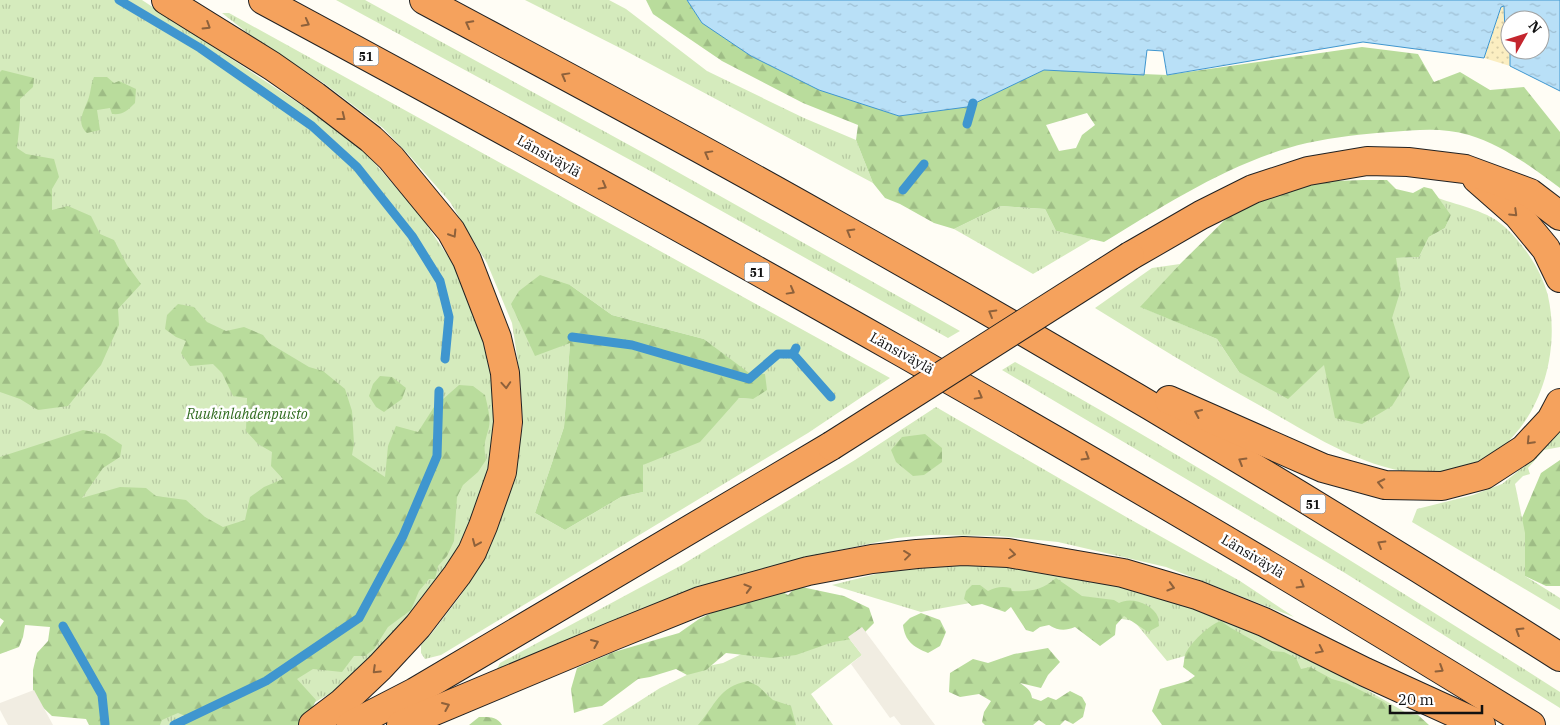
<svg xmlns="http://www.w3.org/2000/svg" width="1560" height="725" font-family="'IBM Plex Serif',serif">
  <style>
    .grass { fill: url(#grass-tufts); fill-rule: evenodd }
    .forest { fill: url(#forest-firs); fill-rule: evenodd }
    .sand { fill: url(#sand-dots) }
    .plaza { fill: #f1ede2 }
    .water { fill: url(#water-ripples); stroke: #3f96cf; fill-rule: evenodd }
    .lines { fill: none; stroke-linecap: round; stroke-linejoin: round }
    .stream { stroke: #3f96cf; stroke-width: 9 }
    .motorway-casing { stroke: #222; stroke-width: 30 }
    .motorway { stroke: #f5a25d; stroke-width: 28 }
    .motorway-bridge-casing { stroke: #222; stroke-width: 30; stroke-linecap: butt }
    .motorway-bridge { stroke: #f5a25d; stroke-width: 28 }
    .oneway { stroke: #8e613b }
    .labels { text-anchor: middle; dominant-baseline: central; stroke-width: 5; stroke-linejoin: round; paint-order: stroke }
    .shield { fill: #fff; stroke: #585858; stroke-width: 1 }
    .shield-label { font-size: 12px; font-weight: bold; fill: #111 }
    .street-label { font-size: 14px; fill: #111; stroke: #fff }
    .park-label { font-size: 14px; font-style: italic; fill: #2f6b1f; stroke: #fff }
  </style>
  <defs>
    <pattern id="grass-tufts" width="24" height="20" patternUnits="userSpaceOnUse" patternTransform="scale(1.25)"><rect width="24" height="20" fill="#d5ebbd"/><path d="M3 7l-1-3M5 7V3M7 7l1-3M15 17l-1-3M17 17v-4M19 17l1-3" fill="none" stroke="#b6c8a1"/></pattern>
    <pattern id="forest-firs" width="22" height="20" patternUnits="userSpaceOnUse" patternTransform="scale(1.25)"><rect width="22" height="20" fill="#b9dc9c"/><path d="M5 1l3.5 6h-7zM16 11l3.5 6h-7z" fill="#9ebc85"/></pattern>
    <pattern id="sand-dots" width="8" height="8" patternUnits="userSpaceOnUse" patternTransform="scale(1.25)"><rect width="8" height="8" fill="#fbeec1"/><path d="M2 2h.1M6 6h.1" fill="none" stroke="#d6cba5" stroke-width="1.8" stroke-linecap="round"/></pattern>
    <pattern id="water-ripples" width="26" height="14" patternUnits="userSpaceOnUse" patternTransform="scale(1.25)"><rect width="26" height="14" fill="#b9e0f7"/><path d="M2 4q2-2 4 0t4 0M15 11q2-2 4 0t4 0" fill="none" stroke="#9ebfd3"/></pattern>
  </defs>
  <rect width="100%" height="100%" fill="#fffdf5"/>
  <g class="grass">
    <polygon points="0,0 142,0 306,108 364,151 420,215 460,274 491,360 495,434 484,488 455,555 419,611 376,653 336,690 276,725 101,725 0,531"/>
    <polygon points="336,0 365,0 651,157 960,331 948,338 645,168"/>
    <polygon points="525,0 609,0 626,9 707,71 804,118 856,140 873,183 624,50"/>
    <path d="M222,13H229L890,378L808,433L441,655L425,659L421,653V645L432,633L461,595L485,554L505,508L523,426L520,376L512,323L487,263L450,202L409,155L383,128L325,84L250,35ZM570,285L612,315L704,339L749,374L753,399L739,398L643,465V492L621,497L565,530L535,513L564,427L570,343Z"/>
    <path d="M1438,198C1460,206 1489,211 1506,228C1524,245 1542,271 1548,296C1560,349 1543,414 1500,449C1495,452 1489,455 1483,458C1478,461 1472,466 1466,468C1458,470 1433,473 1424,473C1368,472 1313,435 1266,409C1208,377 1151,343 1095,308L1152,268L1180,264L1141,307L1217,339L1239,372L1401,289L1395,258L1419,257L1429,237L1445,228L1451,215Z"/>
    <polygon points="1001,206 1045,209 1056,231 1092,239 1033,274 954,229"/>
    <path d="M1015,362C1192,460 1363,568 1535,676L1560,692V708L1345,573L1002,370Z"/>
    <polygon points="936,407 1128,518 1240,581 1294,617 1166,567 1058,542 999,536 930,535 897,538 811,556 700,588 652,605 576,638 507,670 497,669 500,663 680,566 855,460"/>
    <polygon points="1560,430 1560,447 1544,450 1528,468 1530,474 1523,476 1515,484 1522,518 1535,551 1525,576 1560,598 1560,610 1412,522 1417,509 1473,495 1502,484 1533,459"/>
    <polygon points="968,564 1039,569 1103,580 1220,616 1281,645 1362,687 1427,725 1192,654 1167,661 1134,621 997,598 921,612 832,585 900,568"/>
    <polygon points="848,637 862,655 811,694 833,725 602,725 660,688 703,667 723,663 752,649"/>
  </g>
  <g class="forest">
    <path d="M646,0H687L702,23L967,106L1044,70L1167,75L1362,47L1418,54L1434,82L1460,72L1490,90L1524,87L1560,132V188C1532,167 1502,145 1469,135C1442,127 1417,130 1390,132C1362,134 1335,137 1307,143C1234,160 1168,203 1104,242L1056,231L1045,209L1001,206L954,229L934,223L900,204L885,198L873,183L856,140L858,125L803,103L722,61L653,14ZM1087,113L1095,125L1082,135L1076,148L1059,151L1046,125Z"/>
    <polygon points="2,70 34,78 33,87 20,99 20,120 17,148 26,154 54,159 59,177 52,189 52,210 68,206 91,216 100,234 114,240 127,265 141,284 118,309 119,325 101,365 68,406 38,410 20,399 0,392 0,72"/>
    <path d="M94,77H107L114,83L119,81L136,89L135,103C127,111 123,115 112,114L110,108L97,110L100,130L87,133C75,122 85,110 89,97C91,90 91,84 94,77Z"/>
    <polygon points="1363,180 1387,180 1396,189 1413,193 1424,187 1432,189 1451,215 1445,228 1429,237 1419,257 1396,258 1401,289 1392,318 1410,377 1392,406 1362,424 1335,418 1324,365 1288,399 1239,372 1217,339 1140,307 1180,264 1240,205 1305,182"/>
    <polygon points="540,275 570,285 612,315 704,339 749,373 765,374 767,390 753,399 739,398 700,442 643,465 643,492 621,497 565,530 535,513 564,427 570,343 535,356 511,304 519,291"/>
    <path d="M178,304L194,307L207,322L226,331L244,327L263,335L269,343L309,367L323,371L345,389L352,411L354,444L352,455L385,477L388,446L396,426L418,432L434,407L459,385L473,386L485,395C487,404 491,418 489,427C485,443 483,443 486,460L478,472L463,485L457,497L454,541L447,556L438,566L435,579H429L419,591L411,610L388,627L374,649L365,656H354L342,672L313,669L297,679L316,700L305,725H184L188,717L178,713L162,720L160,725H89L86,719L52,716L33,698V670L37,653L48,641L50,627L25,625L23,637L19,647L0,654V627L4,621L0,618V457L83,430L105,434L122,445L120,457L103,468L82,498L120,487L146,488L156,496L186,500L205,517L223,527L245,520L250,497L264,487L283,479L271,466L272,452L258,444L246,431L247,398L233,396L222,373L213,364L190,366L181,353L186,341L176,337L165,329L167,315Z"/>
    <polygon points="380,376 392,377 406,388 402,399 384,412 376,407 369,396 373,384"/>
    <polygon points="925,434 942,448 942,462 924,475 913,476 896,462 891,450 902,437"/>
    <polygon points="1560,460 1560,586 1546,586 1525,576 1525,533 1522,518 1541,473"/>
    <path d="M1056,578L1082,596L1114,600L1119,603C1131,596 1153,604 1158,617C1158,618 1159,625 1159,626L1148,632L1124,616L1116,625L1115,635L1100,646L1075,627C1065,631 1059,631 1049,625L1040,627L1033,632L1026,630L1011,607L1005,612L982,604L972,606L964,599L966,591L972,585H980L988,591C996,587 1002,586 1011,588L1012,591C1031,592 1042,590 1056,578Z"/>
    <polygon points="797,586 844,596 869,608 874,623 859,638 833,642 796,655 771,658 726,653 706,670 687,675 676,669 650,677 638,679 602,706 589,708 574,713 571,689 577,668 614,652 679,633 699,619 717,610 781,591 788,595"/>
    <path d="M921,613L940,620L946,632L940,646L928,653C913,647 905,641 903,625L910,618Z"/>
    <path d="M1221,621L1231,628L1272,651L1284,652L1296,658L1301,669L1310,667L1332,679L1346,683L1384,702L1394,712L1418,715L1429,725H1162L1152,711L1160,689L1188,681L1195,676L1183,667C1184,664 1184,658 1185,655C1189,644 1210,624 1221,621Z"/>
    <path d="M1048,648L1060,662L1048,675L1041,688L1020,683C1026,687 1031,690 1032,698L1041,701L1048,697L1056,700L1070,691L1082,697L1086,704L1083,717L1073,724L1065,720L1060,725H1046L1039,720L1033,725H985L982,722L984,712L991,701L979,694L960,697L949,692L950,673L973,659L988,663L1014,654Z"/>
    <path d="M748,681L758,686L773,700L791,706L796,725H698C716,705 718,687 748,681Z"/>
    <path d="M479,717C488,717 497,716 502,725H469Z"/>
  </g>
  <polygon class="sand" points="1504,5 1505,32 1510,42 1510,66 1484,58 1501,7"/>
  <g class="plaza">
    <polygon points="862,627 935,725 901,725 894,716 890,718 851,664 862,655 848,637"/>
    <polygon points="34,690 53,725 8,725 0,710 0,703"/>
  </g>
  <path class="water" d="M687,0H1560V91L1510,66V42L1505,32L1504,6L1501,7L1484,58L1363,42L1167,75L1163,51L1147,50L1144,75L1044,70L967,107L899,116L819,90L751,56L702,23ZM1510,20H1540V50H1510Z"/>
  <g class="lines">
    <g class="stream">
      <polyline points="119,0 200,48 312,126 357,167 412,236 440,281 449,317 445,359"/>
      <polyline points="967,124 973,103"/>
      <polyline points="903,190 924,164"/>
      <polyline points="572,337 632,345 749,379 778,354 793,354"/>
      <polyline points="796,348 793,354 831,397"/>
      <polyline points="63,626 102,695 105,724"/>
      <polyline points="174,725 266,681 359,618 403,536 437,456 439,391"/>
    </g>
    <g class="motorway-casing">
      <g id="motorway">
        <polyline points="166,0 272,66 315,96 371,139 391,158 451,231 467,260 497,338 505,373 508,422 502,472 483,526 472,552 457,575 418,626 380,667 342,703 313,725"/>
        <path d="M263,0C692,231 1117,468 1531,725"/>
        <path d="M424,0C562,74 700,147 835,224C1081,362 1322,506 1560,657"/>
        <polyline points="1477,179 1518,215 1546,249 1560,278"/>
        <polyline points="1130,256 1201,215 1253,189 1308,171 1367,161 1408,162 1465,169 1530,193 1560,216"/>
        <polyline points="1169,400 1323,468 1385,485 1442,486 1484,475 1524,449 1551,420 1560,403"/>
        <polyline points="351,725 415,692 831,446"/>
        <polyline points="401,725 613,636 700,601 808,571 872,559 917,554 963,551 1008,553 1123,573 1197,595 1264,622 1365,672 1481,725"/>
      </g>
    </g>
    <use href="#motorway" class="motorway"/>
    <g class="motorway-bridge-casing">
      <polyline id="motorway-bridge" points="831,446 1130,256"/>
    </g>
    <use href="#motorway-bridge" class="motorway-bridge"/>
  </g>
  <defs><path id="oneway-chevron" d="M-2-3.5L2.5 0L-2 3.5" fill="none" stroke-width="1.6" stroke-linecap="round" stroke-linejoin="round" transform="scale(1.25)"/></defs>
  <g class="oneway">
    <use href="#oneway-chevron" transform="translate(306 23) rotate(28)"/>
    <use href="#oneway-chevron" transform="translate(469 24) rotate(-152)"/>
    <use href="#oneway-chevron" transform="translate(207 26) rotate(32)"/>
    <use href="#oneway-chevron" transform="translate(565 76) rotate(-151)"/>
    <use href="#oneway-chevron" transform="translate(342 117) rotate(38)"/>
    <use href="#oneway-chevron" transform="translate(708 154) rotate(-151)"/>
    <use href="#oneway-chevron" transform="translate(603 186) rotate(29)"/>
    <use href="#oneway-chevron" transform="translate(1514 213) rotate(44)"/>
    <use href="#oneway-chevron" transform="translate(850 232) rotate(-150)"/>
    <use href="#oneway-chevron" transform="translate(453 234) rotate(58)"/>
    <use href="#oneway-chevron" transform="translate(791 291) rotate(29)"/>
    <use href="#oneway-chevron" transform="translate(992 313) rotate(-150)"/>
    <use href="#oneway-chevron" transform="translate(506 385) rotate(86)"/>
    <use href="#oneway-chevron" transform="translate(979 396) rotate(29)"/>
    <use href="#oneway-chevron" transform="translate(1198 413) rotate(-156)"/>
    <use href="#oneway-chevron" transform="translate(1530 441) rotate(134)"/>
    <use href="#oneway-chevron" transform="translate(1086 457) rotate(31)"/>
    <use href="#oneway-chevron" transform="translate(1242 461) rotate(-149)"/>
    <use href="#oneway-chevron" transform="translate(1381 483) rotate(-168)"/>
    <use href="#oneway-chevron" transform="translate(476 543) rotate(113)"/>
    <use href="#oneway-chevron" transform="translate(1381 544) rotate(-149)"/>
    <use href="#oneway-chevron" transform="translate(1012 554) rotate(7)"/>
    <use href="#oneway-chevron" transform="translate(907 555) rotate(-7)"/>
    <use href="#oneway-chevron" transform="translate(1301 585) rotate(31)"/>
    <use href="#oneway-chevron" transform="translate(1171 587) rotate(16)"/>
    <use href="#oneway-chevron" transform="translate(748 588) rotate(-16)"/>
    <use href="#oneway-chevron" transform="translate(1519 631) rotate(-148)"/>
    <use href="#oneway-chevron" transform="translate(595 643) rotate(-23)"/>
    <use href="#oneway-chevron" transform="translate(1320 650) rotate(26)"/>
    <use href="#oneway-chevron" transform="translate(1440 669) rotate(32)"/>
    <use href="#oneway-chevron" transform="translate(376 670) rotate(136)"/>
    <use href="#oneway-chevron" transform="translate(446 706) rotate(-23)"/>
  </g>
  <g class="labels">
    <g class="shield">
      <rect x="353.5" y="46.5" width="25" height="19" rx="4"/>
      <rect x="744.5" y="262.5" width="25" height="19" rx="4"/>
      <rect x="1300.5" y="494.5" width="25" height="19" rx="4"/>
    </g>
    <g class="shield-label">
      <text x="366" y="56">51</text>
      <text x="757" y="272">51</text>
      <text x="1313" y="504">51</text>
    </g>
    <g class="street-label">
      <text transform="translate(549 156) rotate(29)">Länsiväylä</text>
      <text transform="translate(902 353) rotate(29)">Länsiväylä</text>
      <text transform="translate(1253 556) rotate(31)">Länsiväylä</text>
    </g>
    <g class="park-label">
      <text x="247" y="414">Ruukinlahdenpuisto</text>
    </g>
  </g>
  <g transform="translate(1525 35) rotate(51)"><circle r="24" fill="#ffffff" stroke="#a0a0a0"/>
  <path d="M0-4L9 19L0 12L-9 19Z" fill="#c4262e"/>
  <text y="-8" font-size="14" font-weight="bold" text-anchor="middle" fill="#111111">N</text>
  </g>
  <path d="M1390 705v8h92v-8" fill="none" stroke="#111111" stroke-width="2.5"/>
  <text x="1398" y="705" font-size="15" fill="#111111" stroke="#ffffff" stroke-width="4" paint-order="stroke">20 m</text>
</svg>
